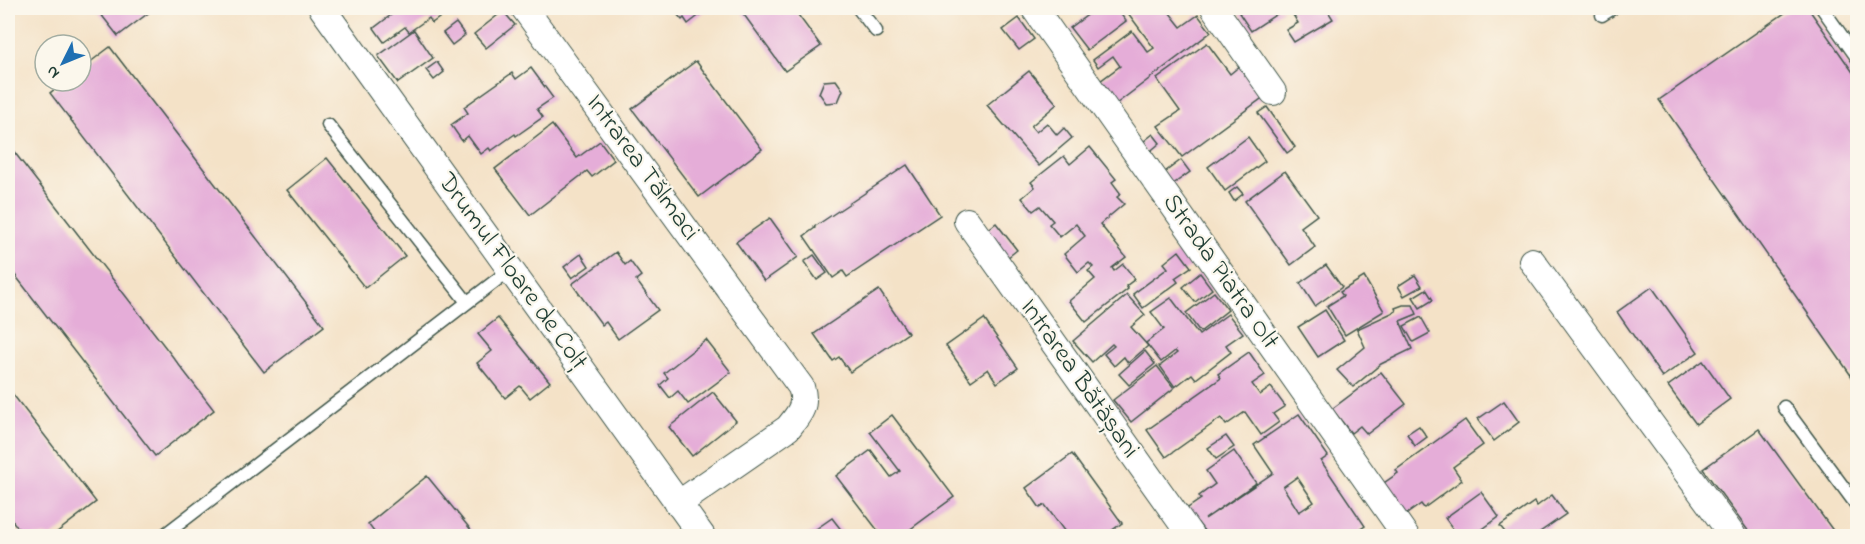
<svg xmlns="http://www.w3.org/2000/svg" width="1865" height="544" font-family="'Indie Flower',sans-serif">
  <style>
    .building { fill: #e5add8; fill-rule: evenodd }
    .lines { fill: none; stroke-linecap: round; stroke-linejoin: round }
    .lane-casing { stroke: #3f564a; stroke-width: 15 }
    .street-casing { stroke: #3f564a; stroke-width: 28 }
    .lane { stroke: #fff; stroke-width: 12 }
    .street { stroke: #fff; stroke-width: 26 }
    .labels { text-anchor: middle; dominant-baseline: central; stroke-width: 4.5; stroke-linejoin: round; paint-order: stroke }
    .street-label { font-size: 26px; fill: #1f3d34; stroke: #fbf7ec }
  </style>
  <rect width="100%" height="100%" fill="#fbf7ec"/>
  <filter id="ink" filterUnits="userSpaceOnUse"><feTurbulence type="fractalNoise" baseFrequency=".0167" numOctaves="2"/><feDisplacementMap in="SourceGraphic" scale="12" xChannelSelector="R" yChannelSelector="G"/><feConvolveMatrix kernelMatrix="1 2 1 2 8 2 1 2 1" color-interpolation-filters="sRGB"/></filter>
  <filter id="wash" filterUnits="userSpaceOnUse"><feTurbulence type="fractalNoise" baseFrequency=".008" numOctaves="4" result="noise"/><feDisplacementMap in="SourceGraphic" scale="24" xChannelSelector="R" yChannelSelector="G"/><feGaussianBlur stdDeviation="1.35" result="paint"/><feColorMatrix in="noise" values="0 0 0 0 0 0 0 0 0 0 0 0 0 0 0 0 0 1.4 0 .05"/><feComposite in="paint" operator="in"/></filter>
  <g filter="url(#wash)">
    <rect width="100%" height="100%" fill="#f4e2c7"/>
    <g id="blocks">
      <g class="building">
        <polygon points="96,8 155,8 118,36"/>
        <polygon points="398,8 453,8 432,23 429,18 409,32 405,27 384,42 374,28 395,12 394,11"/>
        <polygon points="672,8 704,8 706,10 688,24 684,18 682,20"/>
        <polygon points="739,8 793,8 821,46 785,71"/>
        <polygon points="1097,8 1116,8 1126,21 1087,50 1070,28"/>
        <polygon points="1127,8 1166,8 1181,27 1198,15 1211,32 1112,107 1096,84 1120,66 1113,56 1098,67 1093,60 1132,31 1148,52 1154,48 1125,9"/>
        <polygon points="1247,8 1281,8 1283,10 1251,31 1239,13"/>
        <polygon points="1289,8 1326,8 1333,19 1294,42 1286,30 1298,23"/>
        <polygon points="1792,8 1808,8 1857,78 1857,384 1659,100"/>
        <polygon points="503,11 515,25 486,48 474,34"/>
        <polygon points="1019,18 1034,39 1019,50 1003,30"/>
        <polygon points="456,23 465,35 452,45 443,33"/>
        <polygon points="414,30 433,58 398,83 378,56"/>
        <polygon points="1207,43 1230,74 1241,65 1265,96 1182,157 1158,126 1180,111 1157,79"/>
        <polygon points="110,47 324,326 264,372 50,93 65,81 81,81 81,69"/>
        <polygon points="696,61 762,149 699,197 632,109"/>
        <polygon points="437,62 444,72 434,80 426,70"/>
        <polygon points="531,68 553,98 537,109 543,117 516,136 515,134 491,151 489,148 481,154 468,136 462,141 451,125 468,113 464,107 512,73 516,79"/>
        <polygon points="1029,71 1057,104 1031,126 1036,132 1047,123 1057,135 1064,128 1072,138 1039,166 987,105"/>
        <polygon points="836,80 843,90 838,102 826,103 819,93 824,81"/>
        <polygon points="1267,107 1295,147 1287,153 1258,113"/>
        <polygon points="552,125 577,158 600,141 614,160 592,177 587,171 530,215 495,169"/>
        <polygon points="1153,134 1160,143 1147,154 1139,145"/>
        <polygon points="1248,137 1265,161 1225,191 1208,167"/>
        <polygon points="8,144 214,410 155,456 8,266"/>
        <polygon points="1090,147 1116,179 1112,182 1121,194 1117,197 1124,204 1100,224 1126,257 1112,268 1114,271 1123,264 1135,279 1126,286 1128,289 1086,322 1069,301 1095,279 1088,271 1093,267 1089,263 1078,272 1064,254 1085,236 1076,224 1060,237 1049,224 1053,221 1040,206 1033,211 1022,198 1035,187 1031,182 1064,156 1070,164"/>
        <polygon points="327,158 405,256 365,288 287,190"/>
        <polygon points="1181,160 1190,172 1169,187 1161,175"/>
        <polygon points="907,165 940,215 847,277 843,271 833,278 804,236 815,228 814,227"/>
        <polygon points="1285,171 1317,215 1301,227 1315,247 1291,265 1245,201"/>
        <polygon points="1237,187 1243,194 1234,201 1229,193"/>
        <polygon points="770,218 798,257 764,281 736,242"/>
        <polygon points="996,223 1017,250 1002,262 981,235"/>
        <polygon points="1179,251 1191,267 1175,278 1178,282 1143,308 1133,294 1168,268 1164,263"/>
        <polygon points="616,252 625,265 630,261 641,276 636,280 658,310 618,339 606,322 602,325 572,284"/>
        <polygon points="581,254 589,266 572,278 564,267"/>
        <polygon points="814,255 827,273 817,280 804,262"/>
        <polygon points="1326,265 1342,287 1315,306 1300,283"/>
        <polygon points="1200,273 1212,289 1195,302 1183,287"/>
        <polygon points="1415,275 1422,286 1404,296 1398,286"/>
        <polygon points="1364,277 1384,311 1345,335 1327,306 1343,296 1340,292"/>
        <polygon points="1652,287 1698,352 1662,377 1617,312"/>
        <polygon points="1426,289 1433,300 1420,308 1413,297"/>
        <polygon points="879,290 908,333 850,372 839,357 833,361 814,334"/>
        <polygon points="1214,292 1228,310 1200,332 1186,313"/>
        <polygon points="1127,295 1145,315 1131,327 1148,346 1128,363 1124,357 1114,366 1104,354 1114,346 1112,344 1092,362 1073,341"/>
        <polygon points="1171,298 1199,335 1228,314 1243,333 1226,345 1231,352 1196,379 1192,374 1175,387 1160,366 1177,353 1175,351 1161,362 1146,343 1164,329 1151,312"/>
        <polygon points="1403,305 1413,305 1417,314 1400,321 1412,349 1381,364 1353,387 1337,370 1365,347 1357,329 1396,311 1395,308"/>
        <polygon points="1325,310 1344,340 1318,357 1298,327"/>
        <polygon points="1421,317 1430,333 1413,342 1404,326"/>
        <polygon points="498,318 550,382 530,398 520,386 505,398 477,363 492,351 478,334"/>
        <polygon points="984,319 1018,368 997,383 988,369 971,381 946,346"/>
        <polygon points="706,340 731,372 688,404 678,391 670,398 660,385 668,378 664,373"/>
        <polygon points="1145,351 1155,364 1129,385 1119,374"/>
        <polygon points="1249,352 1265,375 1252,384 1260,395 1271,387 1285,406 1273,414 1279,422 1261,435 1245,412 1226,425 1221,418 1166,457 1147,430 1221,378 1218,374"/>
        <polygon points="1703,361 1730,399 1696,424 1668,386"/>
        <polygon points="1157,366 1174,388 1131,422 1113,400"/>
        <polygon points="1381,372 1406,404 1367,434 1360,426 1351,433 1332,409"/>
        <polygon points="8,388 96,502 52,536 24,536 8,515"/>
        <polygon points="713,392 736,421 692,456 669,427"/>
        <polygon points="1504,401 1519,422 1494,441 1478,419"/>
        <path d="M1299,414L1328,456L1321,461L1365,526L1358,531L1362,536H1208L1198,523L1195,525L1185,510L1201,499L1199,496L1215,484L1206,471L1234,451L1256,483L1205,519L1273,473L1254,445ZM1297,477L1314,502L1299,512L1283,487Z"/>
        <polygon points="892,415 954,497 901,536 882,536 836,476 871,450 891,477 900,471 870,432"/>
        <polygon points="1465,420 1483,445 1453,467 1462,480 1424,508 1421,504 1404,516 1381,485 1398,473 1396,470"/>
        <polygon points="1419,426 1427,437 1415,446 1407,434"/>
        <polygon points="1759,429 1837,536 1752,536 1703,469"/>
        <polygon points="1226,436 1234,447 1216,459 1208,448"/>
        <polygon points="1072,454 1122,523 1104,536 1059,536 1065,532 1045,505 1040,508 1026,488"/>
        <polygon points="427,476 476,536 377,536 368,524"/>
        <polygon points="1481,492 1499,517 1473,536 1458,536 1445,518"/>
        <polygon points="1552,495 1566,514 1534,536 1508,536 1500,526 1534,502 1537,506"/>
        <polygon points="832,518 846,536 806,536"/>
      </g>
    </g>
  </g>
  <g filter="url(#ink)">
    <use href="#blocks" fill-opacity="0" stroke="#3f564a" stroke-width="1.5"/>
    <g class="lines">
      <g class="lane-casing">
        <g id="lane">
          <polyline points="858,8 876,31"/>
          <polyline points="1822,8 1858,59"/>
          <polyline points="1602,15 1613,8"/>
          <polyline points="328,125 467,302"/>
          <polyline points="1784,407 1858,507"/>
          <polyline points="163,536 511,269"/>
        </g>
      </g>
      <g class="street-casing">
        <g id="street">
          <polyline points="322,8 702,536"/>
          <path d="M524,8L801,387C807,406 800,413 788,428L678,504"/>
          <polyline points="1034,8 1406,536"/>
          <polyline points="1214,8 1273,92"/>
          <polyline points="967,221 1191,536"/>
          <polyline points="1532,261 1733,536"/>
        </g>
      </g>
      <use href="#lane" class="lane"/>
      <use href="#street" class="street"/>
    </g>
  </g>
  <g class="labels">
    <g class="street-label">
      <text transform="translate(642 168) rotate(54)">Intrarea Tălmaci</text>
      <text transform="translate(512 272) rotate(54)">Drumul Floare de Colț</text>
      <text transform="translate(1220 272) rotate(55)">Strada Piatra Olt</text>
      <text transform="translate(1079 379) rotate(55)">Intrarea Bătășani</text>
    </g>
  </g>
  <rect width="1865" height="544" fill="none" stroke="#fbf7ec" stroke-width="30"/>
  <g transform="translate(63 63) rotate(227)"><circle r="28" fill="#fbf7ec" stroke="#a3ada2" stroke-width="1.5"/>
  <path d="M0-4.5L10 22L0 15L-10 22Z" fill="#1f6fb2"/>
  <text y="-9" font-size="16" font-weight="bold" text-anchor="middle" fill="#1f3d34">N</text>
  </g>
</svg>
